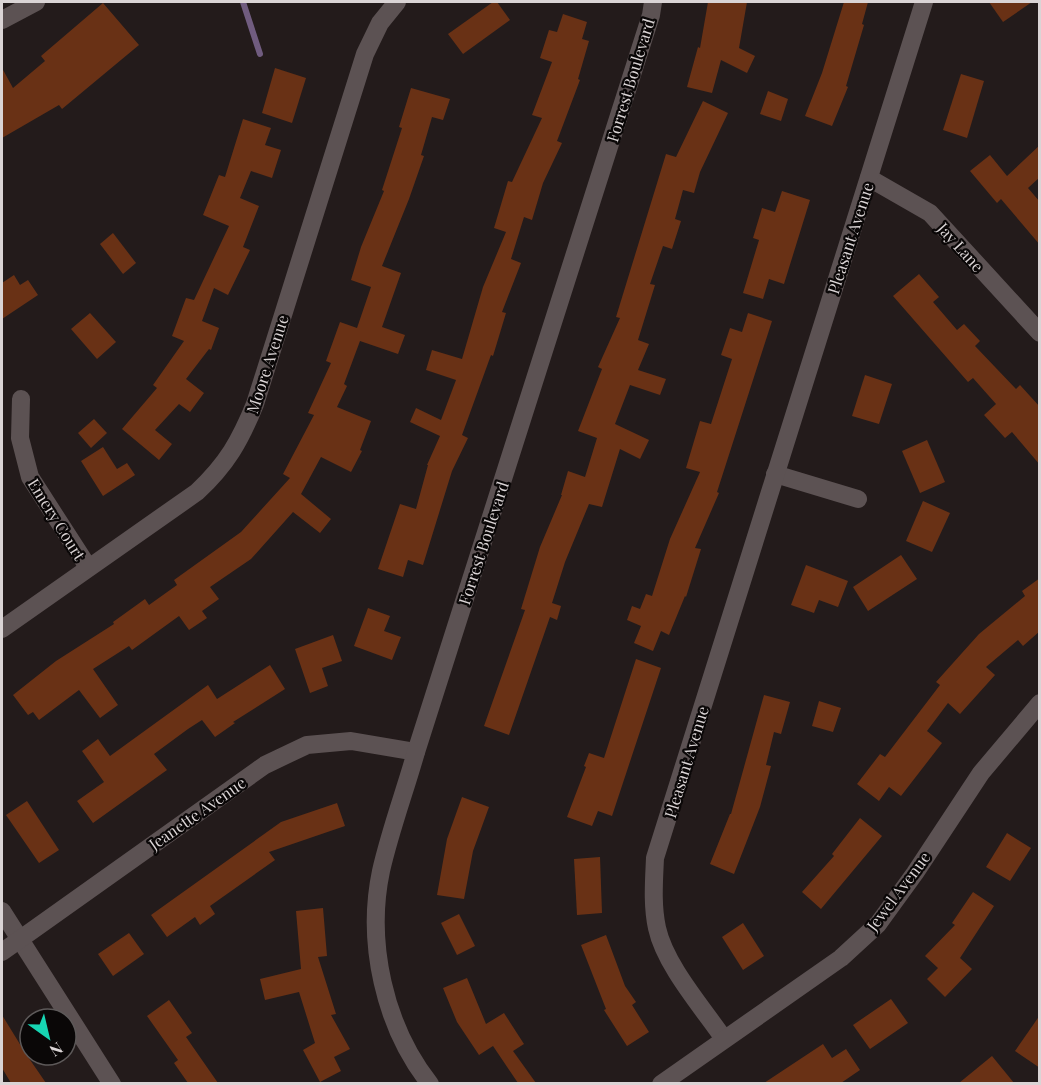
<svg xmlns="http://www.w3.org/2000/svg" width="1041" height="1085" font-family="'Playfair Display',serif">
  <style>
    .lines { fill: none; stroke-linecap: round; stroke-linejoin: round }
    .stream { stroke: #705c7f; stroke-width: 6 }
    .building { fill: #693115 }
    .minor { stroke: #5c5253; stroke-width: 18 }
    .labels { text-anchor: middle; dominant-baseline: central; stroke-width: 4.5; stroke-linejoin: round; paint-order: stroke }
    .street-label { font-size: 16px; fill: #dad4d5; stroke: #0a0707 }
  </style>
  <rect width="100%" height="100%" fill="#231b1b"/>
  <g class="lines">
    <polyline class="stream" points="243,2 260,54"/>
  </g>
  <g class="building">
    <polygon points="493,2 497,2 510,20 463,54 448,34"/>
    <polygon points="708,2 747,2 739,48 755,56 747,73 721,60 712,93 687,87 698,47 700,48"/>
    <polygon points="844,2 868,2 862,24 864,25 846,86 848,87 832,126 805,116 822,73"/>
    <polygon points="989,2 1032,2 1003,22"/>
    <polygon points="103,3 139,45 62,109 59,105 2,138 2,68 13,88 45,61 41,56"/>
    <polygon points="563,14 587,22 582,39 589,41 578,79 580,80 557,141 562,143 543,183 532,220 524,217 511,259 521,263 502,312 506,313 493,356 491,355 462,435 468,438 452,471 423,565 408,560 403,577 378,569 400,504 416,509 428,465 427,465 440,436 410,422 416,408 441,420 456,380 426,370 432,350 462,359 483,287 506,232 494,228 508,181 512,182 542,118 532,115 552,62 540,58 549,30 557,32"/>
    <polygon points="275,68 306,78 292,123 262,113"/>
    <polygon points="961,74 984,81 967,138 943,130"/>
    <polygon points="411,88 450,99 443,120 432,117 421,155 424,156 409,199 382,266 401,273 382,327 405,335 398,354 360,341 344,384 347,386 337,407 371,421 360,450 362,451 351,472 321,457 301,494 331,519 320,533 293,512 251,559 210,587 219,599 202,611 207,618 189,630 179,616 132,650 129,646 93,669 118,705 100,718 79,690 39,720 33,712 28,715 13,695 56,661 114,624 113,622 145,599 149,605 177,585 174,580 241,532 290,478 283,474 314,415 308,413 331,363 326,361 340,322 357,328 371,287 351,280 361,247 384,191 382,190 402,128 399,127"/>
    <polygon points="768,91 788,99 781,121 760,114"/>
    <polygon points="703,101 728,113 700,172 694,193 683,190 675,219 681,221 672,249 663,246 650,284 655,285 638,340 649,344 638,370 666,379 660,395 630,385 615,424 649,440 640,459 620,449 602,507 589,504 565,562 552,603 561,606 557,620 550,617 509,735 484,726 525,610 521,609 540,547 562,495 561,495 568,471 585,477 597,438 578,431 602,369 598,367 620,318 616,317 666,154 676,157"/>
    <polygon points="243,119 271,128 265,145 281,150 272,178 251,171 240,198 259,206 243,247 250,250 228,295 214,288 202,321 219,328 211,350 209,349 186,379 204,393 190,412 179,404 155,430 172,444 159,460 122,429 157,388 153,385 184,341 172,336 186,298 194,300 229,226 203,215 219,175 225,177"/>
    <polygon points="1040,145 1040,177 1028,188 1040,202 1040,245 1001,199 997,203 970,171 990,155 1007,176"/>
    <polygon points="782,191 810,200 784,284 769,279 763,299 743,293 759,240 753,238 762,208 775,212"/>
    <polygon points="113,233 136,263 123,274 100,244"/>
    <polygon points="919,274 939,297 933,302 957,330 964,324 980,341 975,346 1016,389 1020,385 1040,407 1040,465 1012,432 1005,438 984,415 996,404 973,378 968,382 893,296"/>
    <polygon points="14,275 20,285 28,280 38,295 2,319 2,283"/>
    <polygon points="90,313 116,342 97,359 71,329"/>
    <polygon points="748,313 772,321 717,492 719,493 695,548 701,549 686,597 685,596 669,635 661,631 653,651 634,643 641,626 627,620 632,606 640,609 646,594 652,596 670,539 700,472 686,468 700,421 711,424 732,359 721,355 730,328 742,332"/>
    <polygon points="865,375 892,384 879,424 852,416"/>
    <polygon points="94,419 107,433 91,448 78,433"/>
    <polygon points="927,440 945,482 920,493 902,451"/>
    <polygon points="103,447 117,469 127,463 135,475 103,496 81,461"/>
    <polygon points="923,501 950,513 932,552 906,541"/>
    <polygon points="901,555 917,579 868,611 853,587"/>
    <polygon points="806,565 848,581 838,607 819,600 814,613 791,605"/>
    <polygon points="1040,578 1040,631 1023,646 1018,640 986,667 995,675 960,714 948,703 927,731 942,743 901,796 889,787 879,801 857,784 880,754 885,757 940,685 936,682 979,634 1025,596 1022,591"/>
    <polygon points="368,608 390,616 384,631 401,637 392,660 354,646"/>
    <polygon points="333,635 342,661 322,668 328,686 310,693 295,649"/>
    <polygon points="636,659 661,668 612,816 598,811 592,826 567,817 586,767 584,766 589,753 604,758"/>
    <polygon points="270,665 285,689 233,722 235,723 215,737 202,720 188,729 154,754 167,770 93,823 77,801 104,782 82,751 98,739 110,756 208,685 217,699"/>
    <polygon points="764,695 790,702 781,734 774,732 766,765 771,766 760,807 734,874 710,864 730,814 731,814"/>
    <polygon points="819,701 841,708 833,732 812,726"/>
    <polygon points="462,797 489,807 473,851 464,899 437,895 447,839"/>
    <polygon points="27,801 59,850 39,863 6,815"/>
    <polygon points="337,803 345,826 269,852 275,860 210,906 215,914 200,925 195,917 167,937 151,915 281,822"/>
    <polygon points="860,818 882,836 821,909 802,892 834,856 832,854"/>
    <polygon points="1007,833 1031,848 1010,881 986,867"/>
    <polygon points="600,857 602,913 577,915 574,859"/>
    <polygon points="973,892 994,906 960,958 972,969 945,997 927,979 938,968 925,956 955,925 952,923"/>
    <polygon points="323,908 327,956 318,957 336,1014 331,1015 350,1049 334,1057 341,1071 320,1082 303,1050 315,1043 299,992 265,1000 260,979 301,969 296,911"/>
    <polygon points="459,914 475,946 457,955 441,923"/>
    <polygon points="743,923 764,956 743,970 722,937"/>
    <polygon points="129,933 144,954 113,976 98,954"/>
    <polygon points="606,935 625,986 636,1002 632,1005 649,1032 627,1046 604,1010 606,1009 581,945"/>
    <polygon points="467,978 486,1024 504,1013 524,1044 513,1051 536,1083 518,1083 493,1046 479,1055 457,1022 443,988"/>
    <polygon points="891,999 908,1023 870,1049 853,1025"/>
    <polygon points="169,1000 192,1033 186,1037 218,1083 188,1083 174,1063 178,1060 147,1016"/>
    <polygon points="2,1015 26,1054 46,1083 11,1083 2,1068"/>
    <polygon points="1040,1015 1040,1068 1015,1051"/>
    <polygon points="823,1044 832,1058 846,1049 860,1070 841,1083 764,1083"/>
    <polygon points="992,1056 1014,1083 959,1083"/>
  </g>
  <g class="lines">
    <g class="minor">
      <polyline points="2,20 36,2"/>
      <polyline points="869,178 930,213 1040,333"/>
      <polyline points="21,399 20,438 30,477 88,567"/>
      <polyline points="775,474 858,499"/>
      <path d="M2,629L197,492C227,464 240,441 255,404L365,54L380,23L397,2"/>
      <polyline points="2,911 112,1084"/>
      <polyline points="2,952 265,765 307,745 351,741 416,752"/>
      <path d="M724,1039C702,1007 665,965 657,928C652,905 654,881 655,858L924,2"/>
      <path d="M430,1084C384,1026 366,942 381,871C390,831 405,791 416,752L651,15L653,2"/>
      <polyline points="661,1084 841,958 878,924 915,873 981,773 1040,703"/>
    </g>
  </g>
  <g class="labels">
    <g class="street-label">
      <text transform="translate(630 80) rotate(-73)">Forrest Boulevard</text>
      <text transform="translate(850 238) rotate(-72)">Pleasant Avenue</text>
      <text transform="translate(961 247) rotate(48)">Jay Lane</text>
      <text transform="translate(267 364) rotate(-72)">Moore Avenue</text>
      <text transform="translate(57 519) rotate(58)">Emery Court</text>
      <text transform="translate(483 543) rotate(-72)">Forrest Boulevard</text>
      <text transform="translate(686 762) rotate(-73)">Pleasant Avenue</text>
      <text transform="translate(197 813) rotate(-35)">Jeanette Avenue</text>
      <text transform="translate(898 891) rotate(-53)">Jewel Avenue</text>
    </g>
  </g>
  <rect width="1041" height="1085" fill="none" stroke="#dad4d5" stroke-width="6"/>
  <g transform="translate(48 1037) rotate(146)"><circle r="28" fill="#0a0707" stroke="#5d5959" stroke-width="1.5"/>
  <path d="M0-4.5L10 22L0 15L-10 22Z" fill="#17d5b3"/>
  <text y="-9" font-size="16" font-weight="bold" text-anchor="middle" fill="#dad4d5">N</text>
  </g>
</svg>
